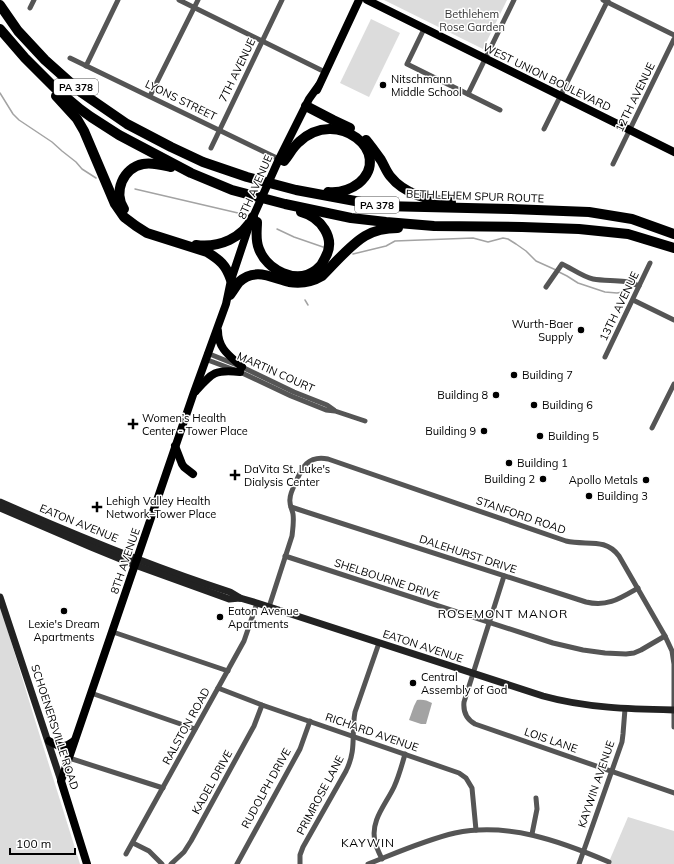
<svg xmlns="http://www.w3.org/2000/svg" width="674" height="864" font-family="Mulish,sans-serif">
  <style>
    .green { fill: #dcdcdc }
    .water { fill: #a3a3a3 }
    .lines { fill: none; stroke-linecap: round; stroke-linejoin: round }
    .stream { stroke: #a3a3a3; stroke-width: 1.5 }
    .street { stroke: #555; stroke-width: 5 }
    .secondary { stroke: #222; stroke-width: 7 }
    .primary { stroke: #000; stroke-width: 8 }
    .highway { stroke: #000; stroke-width: 10 }
    .poi-dot { fill: #000; stroke: #fff; stroke-width: 1.5 }
    .labels { text-anchor: middle; dominant-baseline: central; stroke-width: 3; stroke-linejoin: round; paint-order: stroke }
    .shield { fill: #fff; stroke: #4c4c4c; stroke-width: 1 }
    .shield-label { font-size: 10px; font-weight: bold; fill: #000 }
    .park-label { font-size: 11px; fill: #333; stroke: #fff }
    .street-label { font-size: 11px; fill: #000; stroke: #fff }
    .poi-label { font-size: 11px; fill: #000; stroke: #fff; text-anchor: start }
    .neighbourhood-label { font-size: 12px; letter-spacing: 1px; fill: #000; stroke: #fff }
  </style>
  <rect width="100%" height="100%" fill="#fff"/>
  <g class="green">
    <polygon points="384,0 507,0 483,49"/>
    <polygon points="371,19 400,33 369,97 340,83"/>
    <polygon points="0,605 34,717 80,864 0,864"/>
    <polygon points="628,817 674,831 674,864 608,864"/>
  </g>
  <path class="water" d="M417,700C422,699 427,700 432,703L426,724H421L409,720L414,706Z"/>
  <g class="lines">
    <g class="stream">
      <polyline points="0,93 13,114 19,120 52,142 62,151 76,162 82,169 96,178"/>
      <polyline points="135,189 238,213"/>
      <polyline points="277,229 294,237 323,247"/>
      <polyline points="353,254 386,246 395,241 473,238 488,242 503,238 508,239 516,244 526,251 536,261 556,270"/>
      <polyline points="559,272 567,276 578,283 605,292 617,293 628,291"/>
      <polyline points="305,300 308,305"/>
    </g>
    <g class="street">
      <polyline points="179,0 325,72"/>
      <polyline points="603,0 674,35"/>
      <polyline points="30,8 34,0"/>
      <polyline points="424,29 407,64 500,110"/>
      <polyline points="70,58 281,160"/>
      <polyline points="86,66 118,0"/>
      <polyline points="468,94 514,0"/>
      <polyline points="150,96 198,0"/>
      <polyline points="544,129 608,0"/>
      <polyline points="211,148 282,0"/>
      <polyline points="613,164 674,39"/>
      <path d="M546,287L562,264C571,268 583,277 593,279C608,282 625,278 639,286"/>
      <polyline points="633,300 674,320"/>
      <polyline points="207,353 242,367 294,392 327,405 334,410"/>
      <polyline points="605,357 650,263"/>
      <polyline points="205,359 240,372 291,396 326,410 335,411 365,421"/>
      <polyline points="652,428 674,384"/>
      <path d="M291,507L586,602C607,607 619,599 638,588"/>
      <polyline points="285,556 553,643 583,650 605,653 626,654 634,653 641,650 665,636"/>
      <path d="M504,576L464,702C463,712 466,719 475,724L674,793"/>
      <path d="M269,607L292,536C293,528 294,521 293,514C292,509 289,504 290,499C290,494 293,488 295,484C302,467 308,455 328,459L566,541C586,546 605,537 619,556L665,636L672,651L674,664V727"/>
      <polyline points="113,632 228,671"/>
      <polyline points="218,688 262,705 459,773 466,778 472,788 476,830"/>
      <polyline points="91,693 195,729"/>
      <polyline points="69,758 163,788"/>
      <polyline points="532,834 537,809 536,798"/>
      <polyline points="133,843 149,851 162,864"/>
      <polyline points="126,854 218,688 244,641 257,603"/>
      <path d="M382,859C379,853 376,847 375,841C370,821 386,804 394,787C399,776 402,765 405,754"/>
      <polyline points="171,864 184,852 191,841 254,726 262,705"/>
      <polyline points="237,864 300,749 310,721"/>
      <path d="M300,864V855L303,847L346,771C357,749 351,734 355,712L379,643"/>
      <path d="M368,864C396,853 425,840 455,833C508,822 560,841 609,862"/>
      <polyline points="579,864 622,742 623,734 625,709"/>
    </g>
    <g class="secondary">
      <path d="M0,502C75,535 152,567 230,592L240,598"/>
      <path d="M0,508L91,547L135,565L229,599L240,598L257,603L543,696C586,708 630,709 674,710"/>
      <polyline points="0,597 61,781"/>
    </g>
    <g class="primary">
      <polyline points="367,0 674,152"/>
      <polyline points="317,90 359,0"/>
      <path d="M218,331C218,349 230,356 242,367"/>
      <path d="M196,391C212,373 215,369 240,372"/>
      <polyline points="175,446 182,464 184,467 193,474"/>
      <path d="M49,741C60,747 63,749 74,741"/>
      <polyline points="87,864 61,781 193,395 226,304 231,280 249,226 279,159 309,99 319,85"/>
    </g>
    <g class="highway">
      <polyline points="0,5 18,31 45,60 82,93 127,124 171,147 203,162 247,177 296,190 382,206 511,209 589,212 632,219 674,234"/>
      <polyline points="0,29 25,58 55,88 80,109 91,117 119,135 191,173 232,190 285,204 351,218 386,222 434,226 522,227 579,229 628,234 674,248"/>
      <path d="M56,96L77,119L84,131L115,204L124,217L136,226L147,233L207,252C220,260 226,265 231,280"/>
      <polyline points="306,106 333,120 350,128"/>
      <path d="M366,140C371,146 376,153 381,160C384,165 386,171 390,176C405,195 429,200 451,202"/>
      <path d="M284,161C289,155 293,147 299,142C337,106 394,153 359,183C350,190 339,193 328,192"/>
      <path d="M124,209C113,192 123,168 143,164C152,162 162,165 171,167"/>
      <path d="M257,222C257,230 255,240 259,249C267,270 296,285 316,270C320,267 323,263 325,258C337,238 320,217 301,212"/>
      <path d="M196,245C219,248 243,238 253,217"/>
      <path d="M230,295C233,291 236,286 239,282C255,267 272,278 289,282C301,284 312,282 322,276C335,263 350,245 365,236C375,230 387,228 398,228"/>
    </g>
  </g>
  <g class="poi-dot">
    <circle cx="383" cy="85" r="4"/>
    <circle cx="581" cy="330" r="4"/>
    <circle cx="514" cy="375" r="4"/>
    <circle cx="496" cy="395" r="4"/>
    <circle cx="534" cy="405" r="4"/>
    <path d="M131 418h4v4h4v4h-4v4h-4v-4h-4v-4h4z"/>
    <circle cx="484" cy="431" r="4"/>
    <circle cx="540" cy="436" r="4"/>
    <circle cx="509" cy="463" r="4"/>
    <path d="M233 469h4v4h4v4h-4v4h-4v-4h-4v-4h4z"/>
    <circle cx="543" cy="479" r="4"/>
    <circle cx="646" cy="480" r="4"/>
    <circle cx="589" cy="496" r="4"/>
    <path d="M95 501h4v4h4v4h-4v4h-4v-4h-4v-4h4z"/>
    <circle cx="64" cy="611" r="4"/>
    <circle cx="220" cy="617" r="4"/>
    <circle cx="413" cy="683" r="4"/>
  </g>
  <g class="labels">
    <g class="shield">
      <rect x="54" y="79" width="44" height="16" rx="3"/>
      <rect x="355" y="197" width="44" height="16" rx="3"/>
    </g>
    <g class="shield-label">
      <text x="76" y="87">PA 378</text>
      <text x="377" y="205">PA 378</text>
    </g>
    <g class="park-label">
      <text x="472" y="14">Bethlehem<tspan x="472" dy="13">Rose Garden</tspan></text>
    </g>
    <g class="street-label">
      <text transform="translate(237 70) rotate(-64)">7TH AVENUE</text>
      <text transform="translate(547 77) rotate(26)">WEST UNION BOULEVARD</text>
      <text transform="translate(635 97) rotate(-64)">12TH AVENUE</text>
      <text transform="translate(181 100) rotate(26)">LYONS STREET</text>
      <text transform="translate(255 187) rotate(-66)">8TH AVENUE</text>
      <text transform="translate(475 196) rotate(2)">BETHLEHEM SPUR ROUTE</text>
      <text transform="translate(619 306) rotate(-64)">13TH AVENUE</text>
      <text transform="translate(276 372) rotate(24)">MARTIN COURT</text>
      <text transform="translate(521 515) rotate(19)">STANFORD ROAD</text>
      <text transform="translate(79 523) rotate(22)">EATON AVENUE</text>
      <text transform="translate(468 554) rotate(18)">DALEHURST DRIVE</text>
      <text transform="translate(125 561) rotate(-71)">8TH AVENUE</text>
      <text transform="translate(387 579) rotate(18)">SHELBOURNE DRIVE</text>
      <text transform="translate(423 646) rotate(18)">EATON AVENUE</text>
      <text transform="translate(186 726) rotate(-61)">RALSTON ROAD</text>
      <text transform="translate(55 727) rotate(72)">SCHOENERSVILLE ROAD</text>
      <text transform="translate(372 732) rotate(19)">RICHARD AVENUE</text>
      <text transform="translate(551 740) rotate(19)">LOIS LANE</text>
      <text transform="translate(212 782) rotate(-61)">KADEL DRIVE</text>
      <text transform="translate(596 784) rotate(-71)">KAYWIN AVENUE</text>
      <text transform="translate(266 788) rotate(-61)">RUDOLPH DRIVE</text>
      <text transform="translate(320 795) rotate(-62)">PRIMROSE LANE</text>
    </g>
    <g class="poi-label">
      <text x="391" y="79">Nitschmann<tspan x="391" dy="13">Middle School</tspan></text>
      <text x="573" y="324" text-anchor="end">Wurth-Baer<tspan x="573" dy="13">Supply</tspan></text>
      <text x="522" y="375">Building 7</text>
      <text x="488" y="395" text-anchor="end">Building 8</text>
      <text x="542" y="405">Building 6</text>
      <text x="142" y="418">Women’s Health<tspan x="142" dy="13">Center - Tower Place</tspan></text>
      <text x="476" y="431" text-anchor="end">Building 9</text>
      <text x="548" y="436">Building 5</text>
      <text x="517" y="463">Building 1</text>
      <text x="244" y="469">DaVita St. Luke's<tspan x="244" dy="13">Dialysis Center</tspan></text>
      <text x="535" y="479" text-anchor="end">Building 2</text>
      <text x="638" y="480" text-anchor="end">Apollo Metals</text>
      <text x="597" y="496">Building 3</text>
      <text x="106" y="501">Lehigh Valley Health<tspan x="106" dy="13">Network–Tower Place</tspan></text>
      <text x="228" y="611">Eaton Avenue<tspan x="228" dy="13">Apartments</tspan></text>
      <text x="64" y="624" text-anchor="middle">Lexie's Dream<tspan x="64" dy="13">Apartments</tspan></text>
      <text x="421" y="677">Central<tspan x="421" dy="13">Assembly of God</tspan></text>
    </g>
    <g class="neighbourhood-label">
      <text x="503" y="613">ROSEMONT MANOR</text>
      <text x="368" y="842">KAYWIN</text>
    </g>
  </g>
  <path d="M10 848v6h65v-6" fill="none" stroke="#000000" stroke-width="2"/>
  <text x="16" y="848" font-size="12" fill="#000000" stroke="#ffffff" stroke-width="3" paint-order="stroke">100 m</text>
</svg>
